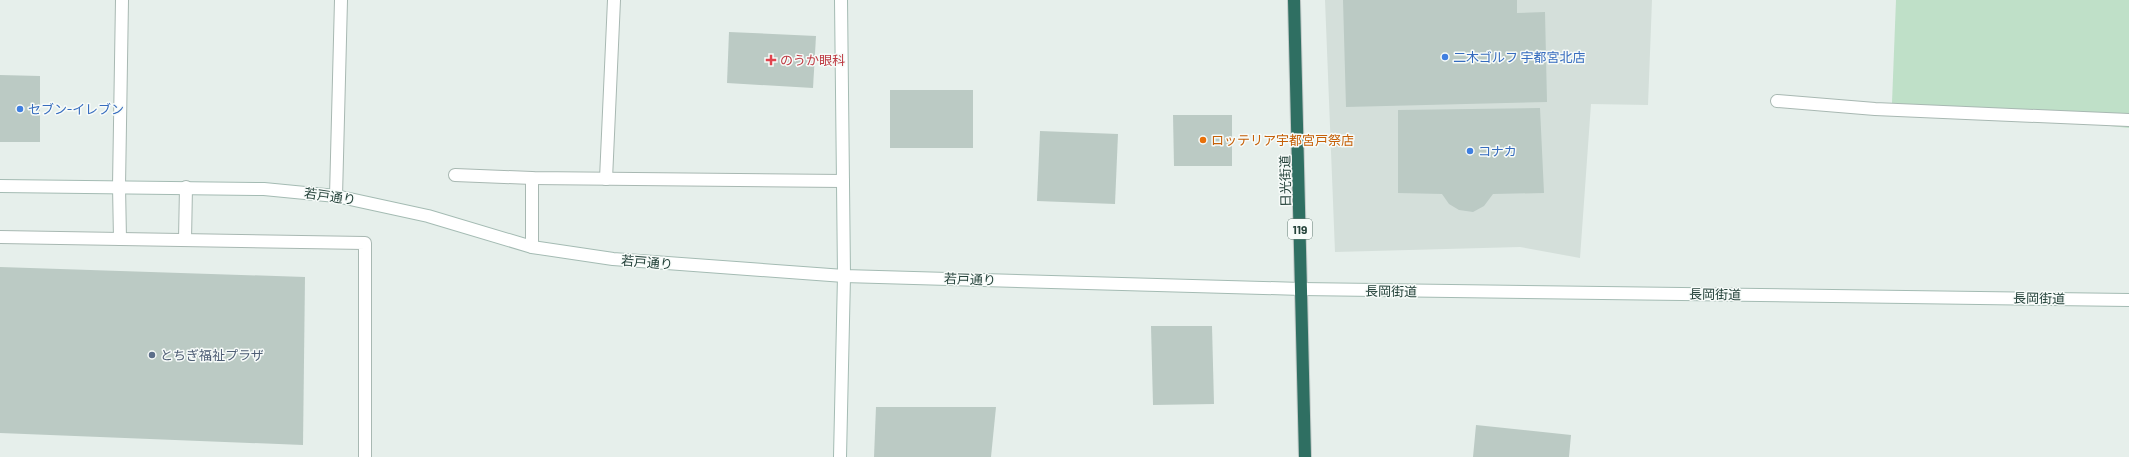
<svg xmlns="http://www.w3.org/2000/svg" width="2129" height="457" font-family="Barlow,'Noto Sans JP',sans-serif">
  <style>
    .built { fill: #d4dfda }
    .green { fill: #bfe0c8 }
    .building { fill: #bbcac4 }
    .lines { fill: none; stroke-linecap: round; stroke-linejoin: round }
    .lane-casing { stroke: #a8b8b2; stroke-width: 14 }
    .street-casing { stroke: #a8b8b2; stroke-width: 14 }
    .secondary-casing { stroke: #a4bbb3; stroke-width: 14 }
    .highway-casing { stroke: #c2cac8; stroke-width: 14 }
    .lane { stroke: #fff; stroke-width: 12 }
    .street { stroke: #fff; stroke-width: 12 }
    .secondary { stroke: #fff; stroke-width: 12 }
    .highway { stroke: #2f6f62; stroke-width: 12 }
    .shop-dot { fill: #3f7fe0; stroke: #f7fbf9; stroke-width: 1.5 }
    .health-dot { fill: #e0444e; stroke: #f7fbf9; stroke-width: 1.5 }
    .food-dot { fill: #e8710a; stroke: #f7fbf9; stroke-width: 1.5 }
    .service-dot { fill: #5c6f8a; stroke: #f7fbf9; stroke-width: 1.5 }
    .labels { text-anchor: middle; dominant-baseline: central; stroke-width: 3; stroke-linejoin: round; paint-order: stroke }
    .shield { fill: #f7fbf9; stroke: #637a73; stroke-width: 1 }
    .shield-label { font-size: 12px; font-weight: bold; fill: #24423a }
    .shop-label { font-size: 13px; fill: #366cbe; stroke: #f7fbf9; text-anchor: start }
    .health-label { font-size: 13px; fill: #be3a42; stroke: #f7fbf9; text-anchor: start }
    .food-label { font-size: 13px; fill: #c56008; stroke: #f7fbf9; text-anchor: start }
    .street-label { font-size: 13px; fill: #24423a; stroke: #f7fbf9 }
    .service-label { font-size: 13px; fill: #4e5e75; stroke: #f7fbf9; text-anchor: start }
  </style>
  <rect width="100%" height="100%" fill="#e6efeb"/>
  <polygon class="built" points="1325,0 1652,0 1648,105 1591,104 1580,258 1520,247 1335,252"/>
  <polygon class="green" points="1896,0 2129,0 2129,128 1892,103"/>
  <g class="building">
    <polygon points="1343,0 1517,0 1517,13 1545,12 1547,102 1346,107"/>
    <polygon points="729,32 816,36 813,88 727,83"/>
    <polygon points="0,75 40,76 40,142 0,142"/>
    <rect x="890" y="90" width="83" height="58"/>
    <polygon points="1540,108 1544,193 1493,194 1484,206 1473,212 1459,210 1449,204 1442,194 1398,193 1398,110"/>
    <polygon points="1173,115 1232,115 1232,166 1174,166"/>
    <polygon points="1040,131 1118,134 1115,204 1037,201"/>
    <polygon points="0,267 305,277 303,445 0,433"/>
    <polygon points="1151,326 1212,326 1214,404 1153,405"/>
    <polygon points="876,407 996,407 991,457 874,457"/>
    <polygon points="1476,425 1571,435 1569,457 1473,457"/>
  </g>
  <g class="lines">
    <g class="lane-casing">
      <g id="lane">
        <polyline points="119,186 120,239"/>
        <polyline points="0,237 365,243 365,457"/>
        <polyline points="185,240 186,187"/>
      </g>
    </g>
    <g class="street-casing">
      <g id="street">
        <polyline points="1777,101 1875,109 2129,120"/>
        <polyline points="455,175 532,178 843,181"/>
        <polyline points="606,179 614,0"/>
        <polyline points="119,186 122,0"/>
        <polyline points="336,196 341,0"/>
        <polyline points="532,247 532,178"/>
      </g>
    </g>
    <g class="secondary-casing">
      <g id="secondary">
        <polyline points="0,186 264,189 336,196 428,216 532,247 613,259 844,276 1301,289 2129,300"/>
        <polyline points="840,457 844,276 841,0"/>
      </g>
    </g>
    <g class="highway-casing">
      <polyline id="highway" points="1294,0 1305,457"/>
    </g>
    <use href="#lane" class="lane"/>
    <use href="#street" class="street"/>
    <use href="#secondary" class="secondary"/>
    <use href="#highway" class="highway"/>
  </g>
  <g class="shop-dot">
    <circle cx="1445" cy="57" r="4"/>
    <circle cx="20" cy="109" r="4"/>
    <circle cx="1470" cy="151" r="4"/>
  </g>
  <path class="health-dot" d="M769 54h4v4h4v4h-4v4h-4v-4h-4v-4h4z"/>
  <circle class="food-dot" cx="1203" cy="140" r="4"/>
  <circle class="service-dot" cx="152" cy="355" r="4"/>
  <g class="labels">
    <rect class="shield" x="1288" y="219" width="24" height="20" rx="3"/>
    <g class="shield-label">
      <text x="1300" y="229">119</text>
    </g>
    <g class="shop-label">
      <text x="1453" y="57">二木ゴルフ 宇都宮北店</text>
      <text x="28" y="109">セブン-イレブン</text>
      <text x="1478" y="151">コナカ</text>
    </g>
    <g class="health-label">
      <text x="780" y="60">のうか眼科</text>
    </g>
    <g class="food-label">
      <text x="1211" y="140">ロッテリア宇都宮戸祭店</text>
    </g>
    <g class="street-label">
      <text transform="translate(1285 181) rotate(-91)">日光街道</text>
      <text transform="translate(330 196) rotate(8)">若戸通り</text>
      <text transform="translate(647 262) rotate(5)">若戸通り</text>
      <text transform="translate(970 279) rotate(2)">若戸通り</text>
      <text transform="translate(1391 291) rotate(1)">長岡街道</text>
      <text transform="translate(1715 294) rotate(1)">長岡街道</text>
      <text transform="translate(2039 298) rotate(1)">長岡街道</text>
    </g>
    <g class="service-label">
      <text x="160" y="355">とちぎ福祉プラザ</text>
    </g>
  </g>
</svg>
